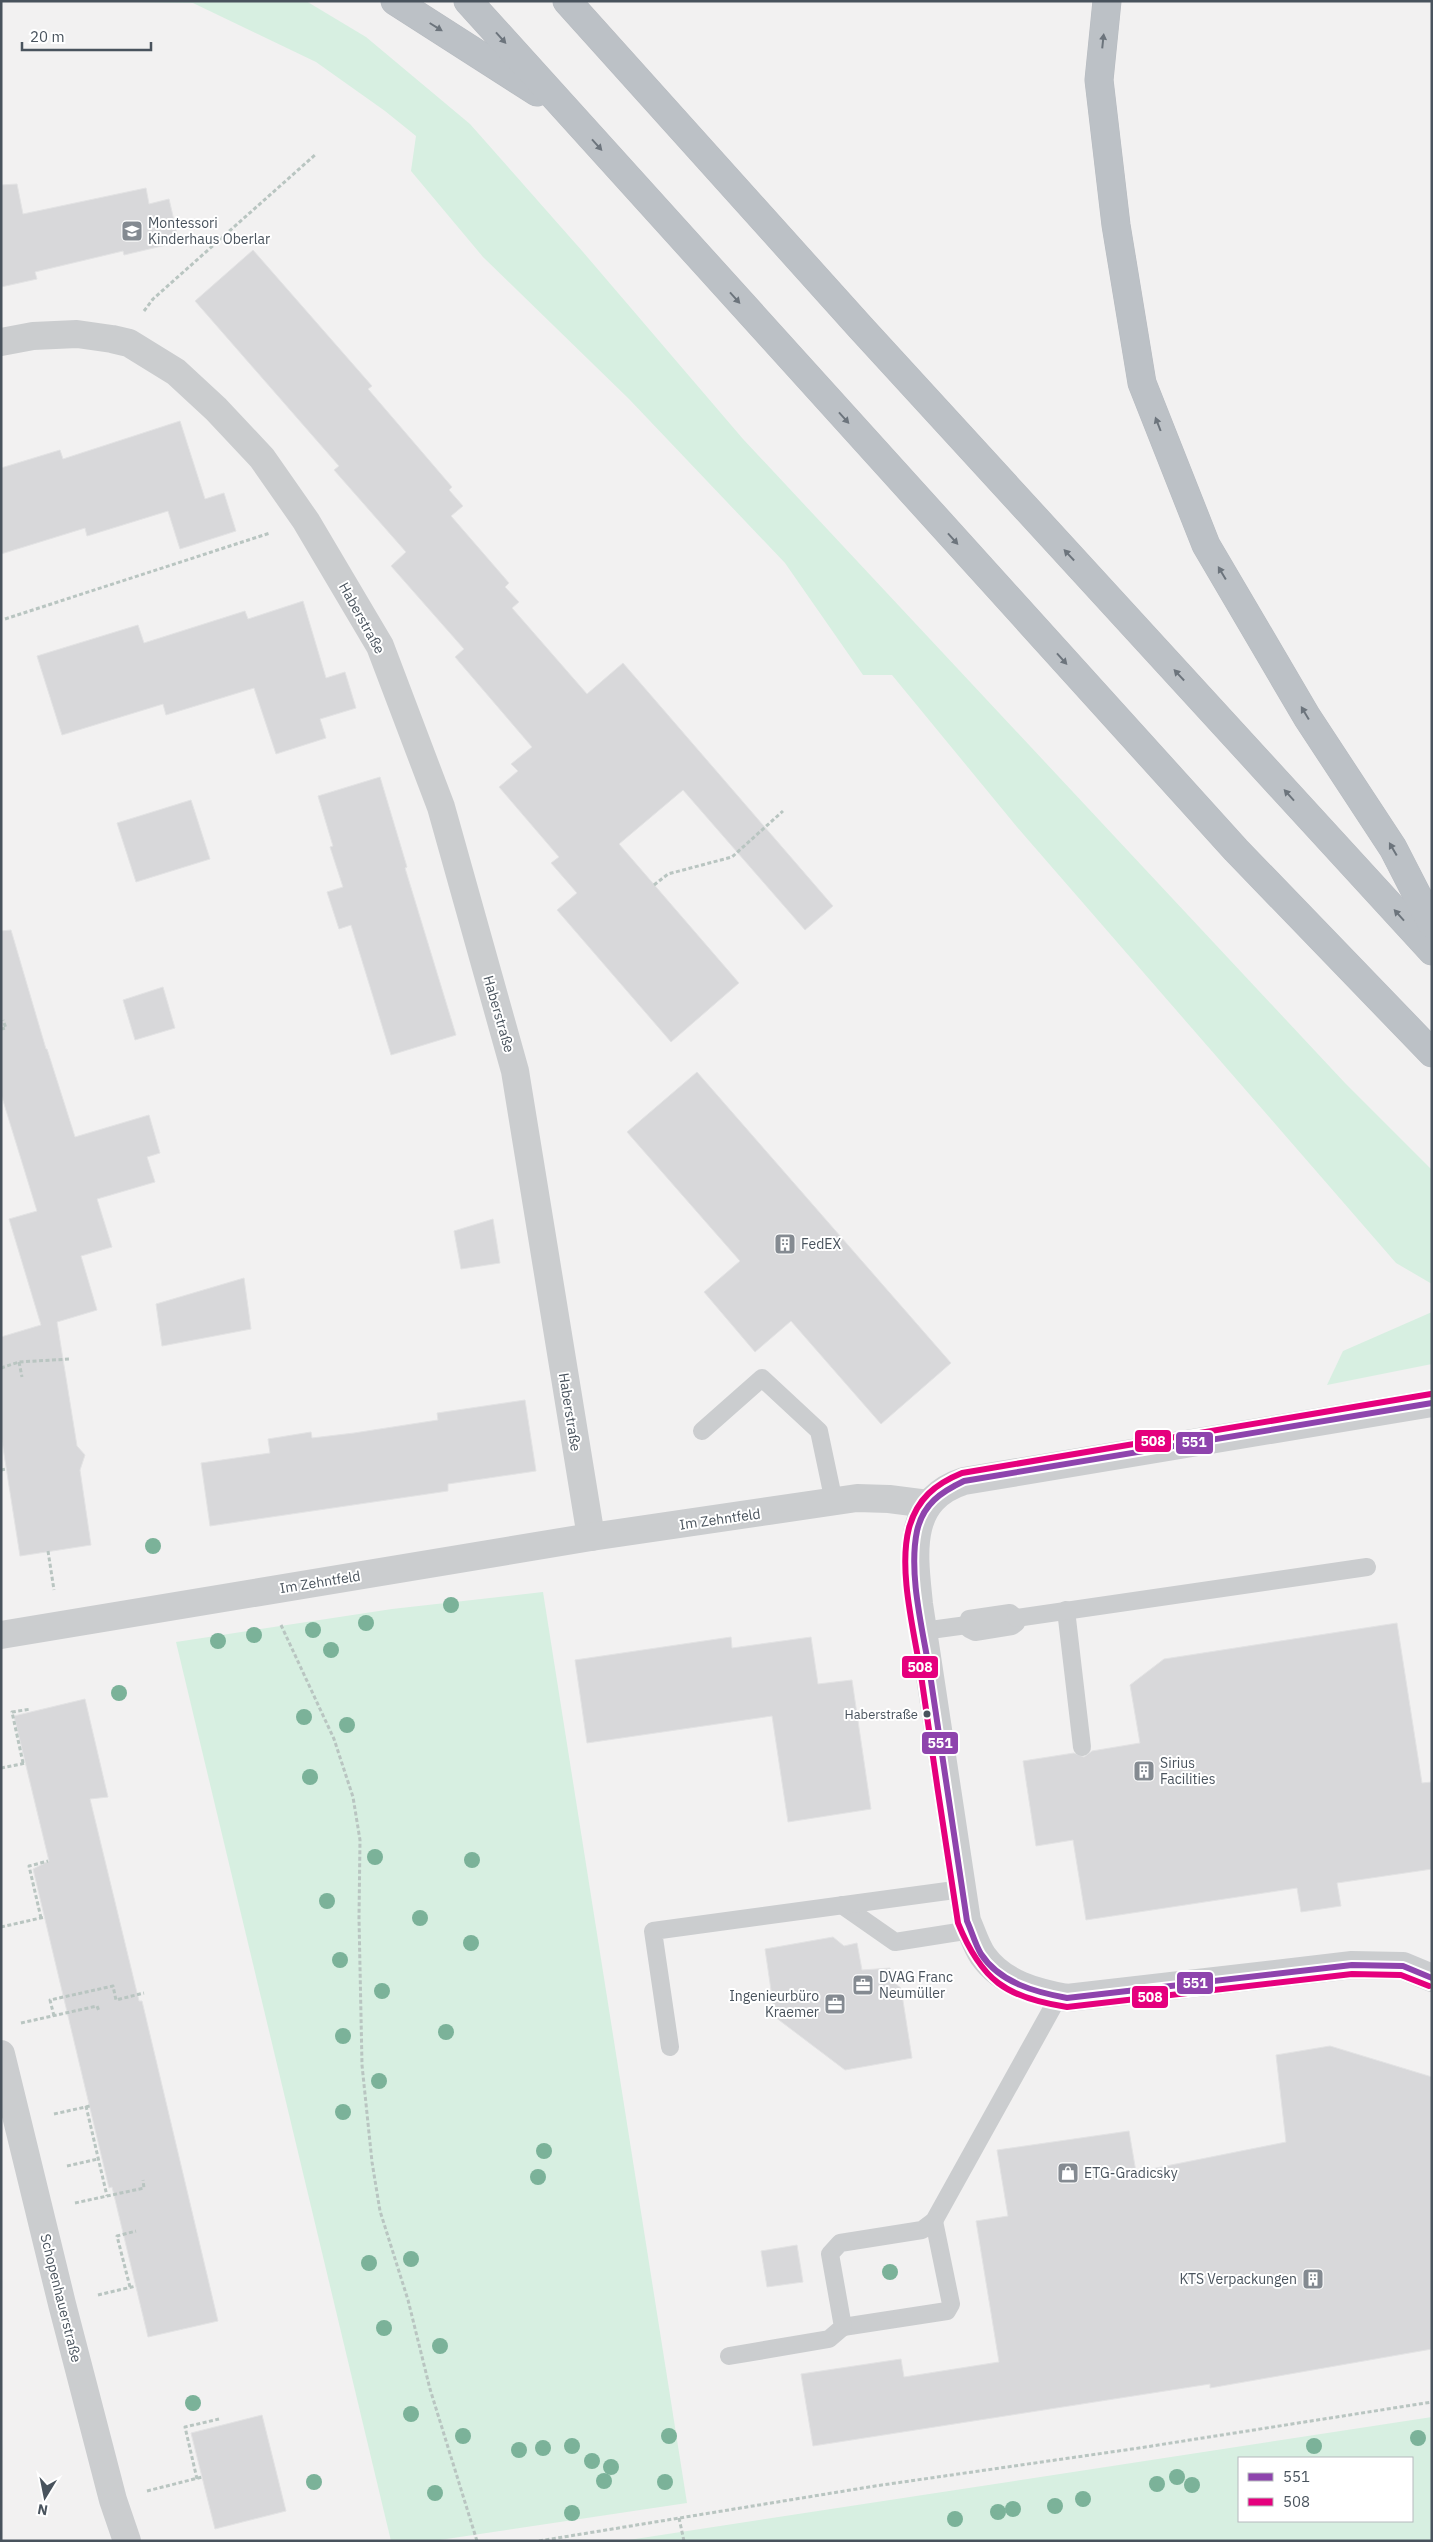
<svg xmlns="http://www.w3.org/2000/svg" width="1433" height="2542" font-family="'IBM Plex Sans',sans-serif">
  <style>
    .green { fill: #d7efe1; fill-rule: evenodd }
    .building { fill: #d8d8da; stroke: #e3e3e4 }
    .lines { fill: none; stroke-linecap: round; stroke-linejoin: round }
    .motorway-casing { stroke: #b7bbc0; stroke-width: 29 }
    .path { stroke: #b9c5c1; stroke-width: 3; stroke-dasharray: 4 2.5; stroke-linecap: butt }
    .service { stroke: #cbcdcf; stroke-width: 18 }
    .minor { stroke: #cbcdcf; stroke-width: 28 }
    .motorway { stroke: #bcc1c6; stroke-width: 28 }
    .bus-1-casing { stroke: #fff; stroke-width: 10 }
    .bus-2-casing { stroke: #fff; stroke-width: 10 }
    .bus-1 { stroke: #8e44ad; stroke-width: 6 }
    .bus-2 { stroke: #e5007d; stroke-width: 6 }
    .tree { fill: #7bb299 }
    .oneway { fill: #6c747c }
    .bus-dot { fill: #49535d; stroke: #fff; stroke-width: 2 }
    .labels { text-anchor: middle; dominant-baseline: central; stroke-width: 4; stroke-linejoin: round; paint-order: stroke }
    .bus-label { font-size: 13px; fill: #49535d; stroke: #fff; text-anchor: end }
    .poi-label { font-size: 14px; fill: #49535d; stroke: #fff; text-anchor: start }
    .street-label { font-size: 14px; fill: #49535d; stroke: #fff }
    .line-badge { stroke: #fff; stroke-width: 2 }
    .badge-label { font-size: 14px; text-anchor: middle; font-weight: bold; fill: #fff }
  </style>
  <rect width="100%" height="100%" fill="#f2f1f1"/>
  <g class="green">
    <polygon points="81,1 306,1 366,37 470,124 583,252 743,439 1345,1083 1432,1170 1432,1284 1396,1263 1017,827 892,675 863,675 785,563 629,399 483,257 411,171 416,136 385,111 316,62 193,3"/>
    <polygon points="1432,1312 1432,1364 1327,1385 1343,1351"/>
    <polygon points="543,1592 687,2503 433,2541 391,2541 176,1642 392,1609"/>
    <path d="M1432,2417V2541H622ZM1412,2458V2521H1239V2458Z"/>
  </g>
  <g class="building">
    <polygon points="17,184 23,214 146,188 149,204 169,199 179,242 124,255 123,251 35,272 37,279 1,287 1,185"/>
    <polygon points="253,250 372,386 368,389 452,487 449,490 463,506 451,516 509,583 505,587 519,602 512,608 587,694 623,663 833,906 805,930 683,790 619,844 739,983 671,1042 557,910 577,893 551,863 559,857 499,787 518,771 511,764 532,747 455,657 464,649 391,566 406,552 334,470 339,466 195,301"/>
    <polygon points="180,421 205,499 224,493 236,531 180,549 168,511 87,536 85,528 1,554 1,468 60,450 63,459"/>
    <polygon points="303,601 326,678 345,672 356,708 320,719 326,738 276,754 254,688 166,715 163,704 62,735 37,656 138,625 144,643 245,611 248,619"/>
    <polygon points="380,777 407,867 405,868 456,1035 391,1055 351,925 339,929 327,892 343,887 330,847 333,846 318,796"/>
    <polygon points="191,800 210,859 136,882 117,823"/>
    <polygon points="11,930 46,1049 47,1049 75,1137 149,1115 160,1153 147,1157 155,1182 97,1199 112,1247 81,1256 97,1310 57,1322 77,1446 85,1455 80,1470 91,1545 20,1556 1,1435 1,1337 41,1325 9,1219 37,1211 1,1094 1,931"/>
    <polygon points="163,987 175,1028 135,1040 123,1000"/>
    <polygon points="697,1072 951,1363 881,1424 791,1321 755,1352 704,1292 740,1261 627,1132"/>
    <polygon points="493,1219 500,1263 461,1269 454,1231"/>
    <polygon points="244,1278 251,1329 162,1346 156,1304"/>
    <polygon points="525,1400 536,1471 448,1484 448,1491 210,1526 201,1463 270,1453 268,1439 311,1432 312,1438 354,1433 438,1420 437,1413"/>
    <polygon points="1397,1623 1422,1783 1432,1782 1432,1869 1337,1883 1341,1906 1301,1912 1297,1888 1086,1920 1073,1840 1036,1846 1023,1761 1074,1753 1084,1757 1092,1751 1140,1743 1130,1685 1164,1659"/>
    <polygon points="731,1637 732,1648 811,1637 818,1684 852,1680 871,1809 788,1822 772,1716 587,1743 575,1660"/>
    <polygon points="85,1699 108,1797 90,1799 139,2001 142,2001 218,2321 148,2337 112,2187 109,2188 33,1869 49,1861 14,1716"/>
    <polygon points="833,1937 844,1946 857,1943 862,1970 890,1968 893,1982 901,1988 912,2058 845,2070 775,2017 765,1949"/>
    <polygon points="1330,2046 1432,2077 1432,2349 1210,2388 1210,2384 813,2446 801,2374 901,2359 904,2377 999,2362 976,2221 1008,2216 997,2150 1129,2131 1136,2172 1286,2142 1276,2055"/>
    <polygon points="797,2245 803,2282 767,2287 761,2251"/>
    <polygon points="262,2415 286,2511 215,2529 191,2433"/>
  </g>
  <g class="lines">
    <g class="motorway-casing">
      <g id="motorway">
        <polyline points="395,1 537,92"/>
        <polyline points="468,1 1236,850 1432,1053"/>
        <polyline points="567,1 861,328 1432,951"/>
        <polyline points="1107,1 1099,80 1116,225 1142,383 1206,545 1307,717 1393,848 1432,924"/>
      </g>
    </g>
    <g class="path">
      <polyline points="144,311 153,299 316,154"/>
      <polyline points="5,619 270,533"/>
      <polyline points="654,885 668,874 732,857 783,811"/>
      <polyline points="1,1029 6,1028 3,1020"/>
      <polyline points="19,1362 22,1377"/>
      <polyline points="1,1368 19,1362 70,1359"/>
      <polyline points="1,1470 7,1469"/>
      <polyline points="48,1551 54,1590"/>
      <polyline points="281,1625 334,1739 353,1797 360,1840 359,1918 362,2065 372,2162 380,2211 408,2300 430,2389 477,2541"/>
      <polyline points="23,1763 12,1712 31,1709"/>
      <polyline points="1,1768 26,1763"/>
      <polyline points="41,1918 29,1866 48,1861"/>
      <polyline points="1,1927 45,1917"/>
      <polyline points="54,2016 50,2000 113,1986 116,2000 144,1993"/>
      <polyline points="21,2023 97,2006 99,2011"/>
      <polyline points="86,2106 107,2196"/>
      <polyline points="54,2114 90,2106"/>
      <polyline points="67,2166 98,2159"/>
      <polyline points="75,2203 144,2188 143,2180"/>
      <polyline points="130,2287 117,2236 136,2231"/>
      <polyline points="98,2295 136,2286"/>
      <polyline points="197,2479 185,2427 219,2419"/>
      <polyline points="147,2491 202,2477"/>
      <polyline points="679,2518 684,2541"/>
      <polyline points="539,2541 875,2486 1139,2448 1432,2402"/>
    </g>
    <g class="service">
      <polyline points="702,1431 762,1378 819,1431 834,1502"/>
      <polyline points="1066,1610 1082,1747"/>
      <polygon points="1010,1613 1016,1618 1016,1623 1012,1626 975,1632 969,1629 967,1625 969,1619"/>
      <polyline points="1016,1618 1367,1567"/>
      <polyline points="923,1631 967,1625"/>
      <polyline points="842,1905 895,1942 971,1930"/>
      <polyline points="670,2047 653,1931 962,1889"/>
      <polyline points="843,2327 947,2311 951,2304 934,2221"/>
      <polyline points="729,2356 829,2339 843,2327 830,2254 840,2243 922,2230 934,2221 1059,1996"/>
    </g>
    <g class="minor">
      <polyline points="1,342 33,336 77,334 112,339 129,343 176,372 216,409 262,458 306,521 380,646 441,807 515,1071 591,1537"/>
      <path d="M1432,1403L964,1481C905,1500 914,1554 919,1604L967,1921C972,1932 976,1946 983,1956C1003,1984 1036,1992 1067,1998L1352,1965L1403,1966L1432,1978"/>
      <polyline points="1,1635 591,1537 857,1498 889,1499 928,1504"/>
      <polyline points="1,2054 62,2304 113,2500 127,2541"/>
    </g>
    <use href="#motorway" class="motorway"/>
    <g class="bus-1-casing">
      <path id="bus-1" d="M1432,1403L964,1481C941,1492 923,1504 917,1531C908,1574 923,1631 930,1674C942,1756 955,1839 967,1921C972,1932 975,1944 981,1954C1000,1983 1035,1992 1067,1998L1352,1965L1403,1966L1432,1978"/>
    </g>
    <g class="bus-2-casing">
      <path id="bus-2" d="M1429,1986L1401,1975L1352,1974L1067,2007C1006,1998 981,1980 958,1923C945,1840 933,1758 921,1675C914,1631 898,1570 909,1528C917,1499 935,1484 962,1473L1431,1394"/>
    </g>
    <use href="#bus-1" class="bus-1"/>
    <use href="#bus-2" class="bus-2"/>
  </g>
  <g class="tree">
    <circle cx="153" cy="1546" r="8"/>
    <circle cx="451" cy="1605" r="8"/>
    <circle cx="366" cy="1623" r="8"/>
    <circle cx="313" cy="1630" r="8"/>
    <circle cx="254" cy="1635" r="8"/>
    <circle cx="218" cy="1641" r="8"/>
    <circle cx="331" cy="1650" r="8"/>
    <circle cx="119" cy="1693" r="8"/>
    <circle cx="304" cy="1717" r="8"/>
    <circle cx="347" cy="1725" r="8"/>
    <circle cx="310" cy="1777" r="8"/>
    <circle cx="375" cy="1857" r="8"/>
    <circle cx="472" cy="1860" r="8"/>
    <circle cx="327" cy="1901" r="8"/>
    <circle cx="420" cy="1918" r="8"/>
    <circle cx="471" cy="1943" r="8"/>
    <circle cx="340" cy="1960" r="8"/>
    <circle cx="382" cy="1991" r="8"/>
    <circle cx="446" cy="2032" r="8"/>
    <circle cx="343" cy="2036" r="8"/>
    <circle cx="379" cy="2081" r="8"/>
    <circle cx="343" cy="2112" r="8"/>
    <circle cx="544" cy="2151" r="8"/>
    <circle cx="538" cy="2177" r="8"/>
    <circle cx="411" cy="2259" r="8"/>
    <circle cx="369" cy="2263" r="8"/>
    <circle cx="890" cy="2272" r="8"/>
    <circle cx="384" cy="2328" r="8"/>
    <circle cx="440" cy="2346" r="8"/>
    <circle cx="193" cy="2403" r="8"/>
    <circle cx="411" cy="2414" r="8"/>
    <circle cx="463" cy="2436" r="8"/>
    <circle cx="669" cy="2436" r="8"/>
    <circle cx="1418" cy="2438" r="8"/>
    <circle cx="572" cy="2446" r="8"/>
    <circle cx="1314" cy="2446" r="8"/>
    <circle cx="543" cy="2448" r="8"/>
    <circle cx="519" cy="2450" r="8"/>
    <circle cx="592" cy="2461" r="8"/>
    <circle cx="611" cy="2467" r="8"/>
    <circle cx="1177" cy="2477" r="8"/>
    <circle cx="604" cy="2481" r="8"/>
    <circle cx="314" cy="2482" r="8"/>
    <circle cx="665" cy="2482" r="8"/>
    <circle cx="1157" cy="2484" r="8"/>
    <circle cx="1192" cy="2485" r="8"/>
    <circle cx="435" cy="2493" r="8"/>
    <circle cx="1083" cy="2499" r="8"/>
    <circle cx="1055" cy="2506" r="8"/>
    <circle cx="1013" cy="2509" r="8"/>
    <circle cx="998" cy="2512" r="8"/>
    <circle cx="572" cy="2513" r="8"/>
    <circle cx="955" cy="2519" r="8"/>
  </g>
  <defs><path id="oneway-solid" d="M-6-.8H1V-3.2L6.5 0L1 3.2V.8H-6Z" transform="scale(1.25)"/></defs>
  <g class="oneway">
    <use href="#oneway-solid" transform="translate(436 27) rotate(32)"/>
    <use href="#oneway-solid" transform="translate(501 38) rotate(48)"/>
    <use href="#oneway-solid" transform="translate(1103 41) rotate(-84)"/>
    <use href="#oneway-solid" transform="translate(597 145) rotate(48)"/>
    <use href="#oneway-solid" transform="translate(735 298) rotate(48)"/>
    <use href="#oneway-solid" transform="translate(844 418) rotate(48)"/>
    <use href="#oneway-solid" transform="translate(1158 424) rotate(-111)"/>
    <use href="#oneway-solid" transform="translate(953 539) rotate(48)"/>
    <use href="#oneway-solid" transform="translate(1069 555) rotate(-133)"/>
    <use href="#oneway-solid" transform="translate(1222 573) rotate(-121)"/>
    <use href="#oneway-solid" transform="translate(1062 659) rotate(48)"/>
    <use href="#oneway-solid" transform="translate(1179 675) rotate(-133)"/>
    <use href="#oneway-solid" transform="translate(1305 713) rotate(-121)"/>
    <use href="#oneway-solid" transform="translate(1289 795) rotate(-132)"/>
    <use href="#oneway-solid" transform="translate(1393 849) rotate(-120)"/>
    <use href="#oneway-solid" transform="translate(1399 915) rotate(-132)"/>
  </g>
  <defs>
    <g id="school-square" transform="scale(1.125)"><rect x="-9" y="-9" width="18" height="18" rx="4" fill="#848a91" stroke="#fff"/><path d="M0-5L7-2L0 1L-7-2ZM-4 1L0 2.5L4 1V4Q0 6-4 4Z" fill="#fff"/></g>
    <g id="building-square" transform="scale(1.125)"><rect x="-9" y="-9" width="18" height="18" rx="4" fill="#848a91" stroke="#fff"/><path d="M-4-6H4V6H1V3H-1V6H-4ZM-2.5-4.3h1.7v1.8h-1.7ZM.8-4.3h1.7v1.8H.8ZM-2.5-1h1.7V.8h-1.7ZM.8-1h1.7V.8H.8Z" fill="#fff"/></g>
    <g id="office-square" transform="scale(1.125)"><rect x="-9" y="-9" width="18" height="18" rx="4" fill="#848a91" stroke="#fff"/><path d="M-6-3h4V-5.5h4V-3h4V5H-6ZM-1-4.5V-3h2v-1.5ZM-6 0V1H6V0Z" fill="#fff"/></g>
    <g id="shop-square" transform="scale(1.125)"><rect x="-9" y="-9" width="18" height="18" rx="4" fill="#848a91" stroke="#fff"/><path d="M-5-2.5h2.3a2.7 3.5 0 0 1 5.4 0H5L5.5 6h-11ZM-1.5-2.5h3a1.5 2.3 0 0 0-3 0Z" fill="#fff"/></g>
  </defs>
  <g fill-rule="evenodd">
    <use href="#school-square" x="132" y="231"/>
    <use href="#building-square" x="785" y="1244"/>
    <use href="#building-square" x="1144" y="1771"/>
    <use href="#office-square" x="863" y="1985"/>
    <use href="#office-square" x="835" y="2004"/>
    <use href="#shop-square" x="1068" y="2173"/>
    <use href="#building-square" x="1313" y="2279"/>
  </g>
  <circle class="bus-dot" cx="927" cy="1714" r="4.5"/>
  <g class="labels">
    <g class="bus-label">
      <text x="918" y="1714">Haberstraße</text>
    </g>
    <g class="poi-label">
      <text x="148" y="223">Montessori<tspan x="148" dy="16">Kinderhaus Oberlar</tspan></text>
      <text x="801" y="1244">FedEX</text>
      <text x="1160" y="1763">Sirius<tspan x="1160" dy="16">Facilities</tspan></text>
      <text x="879" y="1977">DVAG Franc<tspan x="879" dy="16">Neumüller</tspan></text>
      <text x="819" y="1996" text-anchor="end">Ingenieurbüro<tspan x="819" dy="16">Kraemer</tspan></text>
      <text x="1084" y="2173">ETG-Gradicsky</text>
      <text x="1297" y="2279" text-anchor="end">KTS Verpackungen</text>
    </g>
    <g class="street-label">
      <text transform="translate(362 618) rotate(61)">Haberstraße</text>
      <text transform="translate(499 1014) rotate(74)">Haberstraße</text>
      <text transform="translate(570 1412) rotate(81)">Haberstraße</text>
      <text transform="translate(720 1519) rotate(-8)">Im Zehntfeld</text>
      <text transform="translate(320 1582) rotate(-9)">Im Zehntfeld</text>
      <text transform="translate(61 2298) rotate(76)">Schopenhauerstraße</text>
    </g>
  </g>
  <g class="line-badge">
    <rect x="1134" y="1429" width="38" height="24" rx="5" fill="#e5007d"/>
    <rect x="1175" y="1431" width="39" height="24" rx="5" fill="#8e44ad"/>
    <rect x="901" y="1655" width="38" height="24" rx="5" fill="#e5007d"/>
    <rect x="921" y="1731" width="38" height="24" rx="5" fill="#8e44ad"/>
    <rect x="1176" y="1971" width="38" height="24" rx="5" fill="#8e44ad"/>
    <rect x="1131" y="1985" width="38" height="24" rx="5" fill="#e5007d"/>
  </g>
  <g class="badge-label">
    <text x="1153" y="1446">508</text>
    <text x="1194" y="1447">551</text>
    <text x="920" y="1672">508</text>
    <text x="940" y="1748">551</text>
    <text x="1195" y="1988">551</text>
    <text x="1150" y="2002">508</text>
  </g>
  <rect width="1433" height="2542" fill="none" stroke="#49535d" stroke-width="5"/>
  <rect x="1238" y="2457" width="175" height="65" fill="#ffffff" stroke="#b6babe"/>
  <rect x="1248" y="2473" width="25" height="8" fill="#8e44ad" stroke="#b6babe"/>
  <text x="1283" y="2482" font-size="15" fill="#49535d">551</text>
  <rect x="1248" y="2498" width="25" height="8" fill="#e5007d" stroke="#b6babe"/>
  <text x="1283" y="2507" font-size="15" fill="#49535d">508</text>
  <g transform="translate(45 2497) rotate(190)" stroke="#ffffff" stroke-width="4" paint-order="stroke">
  <path d="M0-4L9 19L0 12L-9 19Z" fill="#49535d"/>
  <text y="-8" font-size="14" font-weight="bold" text-anchor="middle" fill="#49535d">N</text>
  </g>
  <path d="M22 42v8h129v-8" fill="none" stroke="#49535d" stroke-width="2.5"/>
  <text x="30" y="42" font-size="15" fill="#49535d" stroke="#ffffff" stroke-width="4" paint-order="stroke">20 m</text>
</svg>
